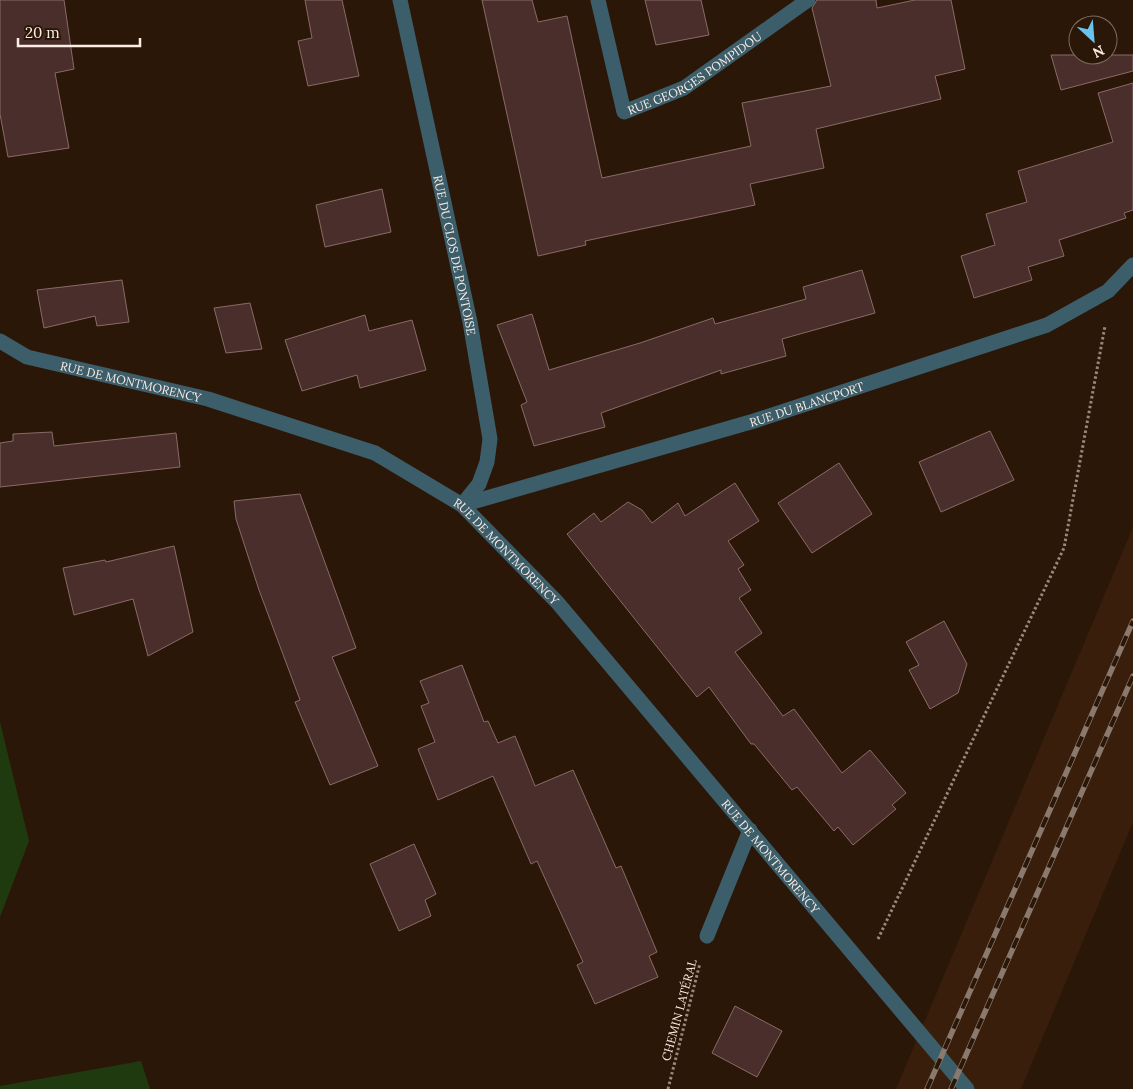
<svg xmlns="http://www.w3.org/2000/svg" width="1133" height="1089" font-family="Lora,serif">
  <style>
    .built { fill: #381e0b }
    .green { fill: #203a0f }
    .building { fill: #4a2e2c; stroke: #8a6a67 }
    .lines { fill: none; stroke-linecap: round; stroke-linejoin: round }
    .path { stroke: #9a887d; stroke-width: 3; stroke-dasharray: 2.5 2.5; stroke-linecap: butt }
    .minor { stroke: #3c5e6a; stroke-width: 15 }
    .rail-casing { stroke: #8b796d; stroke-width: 5.5 }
    .rail { stroke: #2b1708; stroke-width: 4; stroke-dasharray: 11; stroke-linecap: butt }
    .labels { text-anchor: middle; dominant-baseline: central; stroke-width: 4; stroke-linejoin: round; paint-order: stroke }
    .street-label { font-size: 12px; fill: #fcede4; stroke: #2b1708 }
  </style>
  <rect width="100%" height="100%" fill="#2b1708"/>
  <polygon class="built" points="1133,527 1133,822 1021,1089 896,1089"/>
  <g class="green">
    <polygon points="0,722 29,841 0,917"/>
    <polygon points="141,1061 150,1089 0,1089 0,1086"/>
  </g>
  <g class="building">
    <polygon points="0,0 64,0 74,69 55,73 69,148 8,157 0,114"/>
    <polygon points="305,0 342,0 359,76 308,86 298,41 312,38"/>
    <polygon points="482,0 532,0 538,22 567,16 602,178 751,146 742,103 831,86 812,8 817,0 876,0 877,8 915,0 951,0 965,69 935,76 941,99 816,129 824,168 750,184 755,205 585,241 586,245 538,256"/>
    <polygon points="645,0 701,0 709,35 656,45"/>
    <polygon points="1051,55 1133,55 1133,71 1061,90"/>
    <polygon points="1133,83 1133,210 1124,213 1126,218 1059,240 1064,256 1028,267 1032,280 974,298 961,256 995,245 986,214 1027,202 1018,171 1113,142 1098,93"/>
    <polygon points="382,189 391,232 325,247 316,205"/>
    <polygon points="862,270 875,313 782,339 786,356 721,374 721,370 601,413 605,427 534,446 521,405 527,402 497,325 532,314 549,370 640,343 713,318 715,324 806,299 803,287"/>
    <polygon points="122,280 129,322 97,326 95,316 44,328 37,290"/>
    <polygon points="250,303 262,349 226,353 214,308"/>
    <polygon points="365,315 369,331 412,320 426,370 360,388 357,375 302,391 285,340"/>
    <polygon points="990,431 1014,480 941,512 919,462"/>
    <polygon points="52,432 54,446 176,433 180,467 0,487 0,443 13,441 13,434"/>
    <polygon points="839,463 872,514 812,553 778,503"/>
    <polygon points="735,483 759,521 728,541 744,565 738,569 751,590 739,598 762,633 735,652 783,716 794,709 842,773 870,750 906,793 892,805 896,809 853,845 838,827 834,831 797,787 792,790 754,744 751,744 709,687 697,697 567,534 594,513 601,522 628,502 642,510 652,523 678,503 685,516"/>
    <polygon points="300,494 356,648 332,657 378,766 330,785 295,702 300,700 259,590 236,519 234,501"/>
    <polygon points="174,546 193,632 148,656 133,599 74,615 63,568 105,560 106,562"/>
    <polygon points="944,621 967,664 958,693 930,709 909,670 919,665 906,642"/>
    <polygon points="462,665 484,722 488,721 498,743 515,736 535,786 573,770 616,868 621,866 657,952 649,956 658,977 595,1004 577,965 583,962 537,861 531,864 493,776 438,800 418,749 435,742 421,706 429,703 420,681"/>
    <polygon points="414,844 436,894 425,900 431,916 399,931 370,864"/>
    <polygon points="735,1006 782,1031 757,1077 712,1053"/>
  </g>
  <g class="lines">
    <g class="path">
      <polyline points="878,939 1064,548 1105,326"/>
      <polyline points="668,1089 700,963"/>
    </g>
    <g class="minor">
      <path id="s1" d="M400,0L470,322L490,439L487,462L479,484L462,505"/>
      <path id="s2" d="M598,0L624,112L684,88L808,0"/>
      <path id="s3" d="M0,341L27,357L208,399L375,453L462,505L557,602L967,1089"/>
      <path id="s4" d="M462,505L754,421L1047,325L1108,291L1133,265"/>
      <polyline points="707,936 750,830"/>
    </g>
    <g class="rail-casing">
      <g id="rail">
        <polyline points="927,1089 1133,621"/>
        <polyline points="951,1089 1133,676"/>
      </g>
    </g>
    <use href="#rail" class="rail"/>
  </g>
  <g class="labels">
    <g class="street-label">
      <text stroke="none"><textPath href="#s2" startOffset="196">RUE GEORGES POMPIDOU</textPath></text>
      <text stroke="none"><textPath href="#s1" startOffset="261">RUE DU CLOS DE PONTOISE</textPath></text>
      <text stroke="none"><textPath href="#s3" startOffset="138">RUE DE MONTMORENCY</textPath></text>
      <text stroke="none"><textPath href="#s4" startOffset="359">RUE DU BLANCPORT</textPath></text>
      <text stroke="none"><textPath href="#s3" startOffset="558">RUE DE MONTMORENCY</textPath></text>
      <text stroke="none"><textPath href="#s3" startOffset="962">RUE DE MONTMORENCY</textPath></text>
      <text transform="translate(679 1010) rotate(-75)">CHEMIN LATÉRAL</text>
    </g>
  </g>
  <g transform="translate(1093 40) rotate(154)"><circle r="24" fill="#2b1708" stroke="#7f6d60"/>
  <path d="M0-4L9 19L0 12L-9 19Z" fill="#66c4ef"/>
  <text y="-8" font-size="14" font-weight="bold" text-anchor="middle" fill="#fcede4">N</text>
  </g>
  <path d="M18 38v8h122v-8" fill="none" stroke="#fcede4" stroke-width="2.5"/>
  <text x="25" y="38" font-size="15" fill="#fcede4" stroke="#2b1708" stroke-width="4" paint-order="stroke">20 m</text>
</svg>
